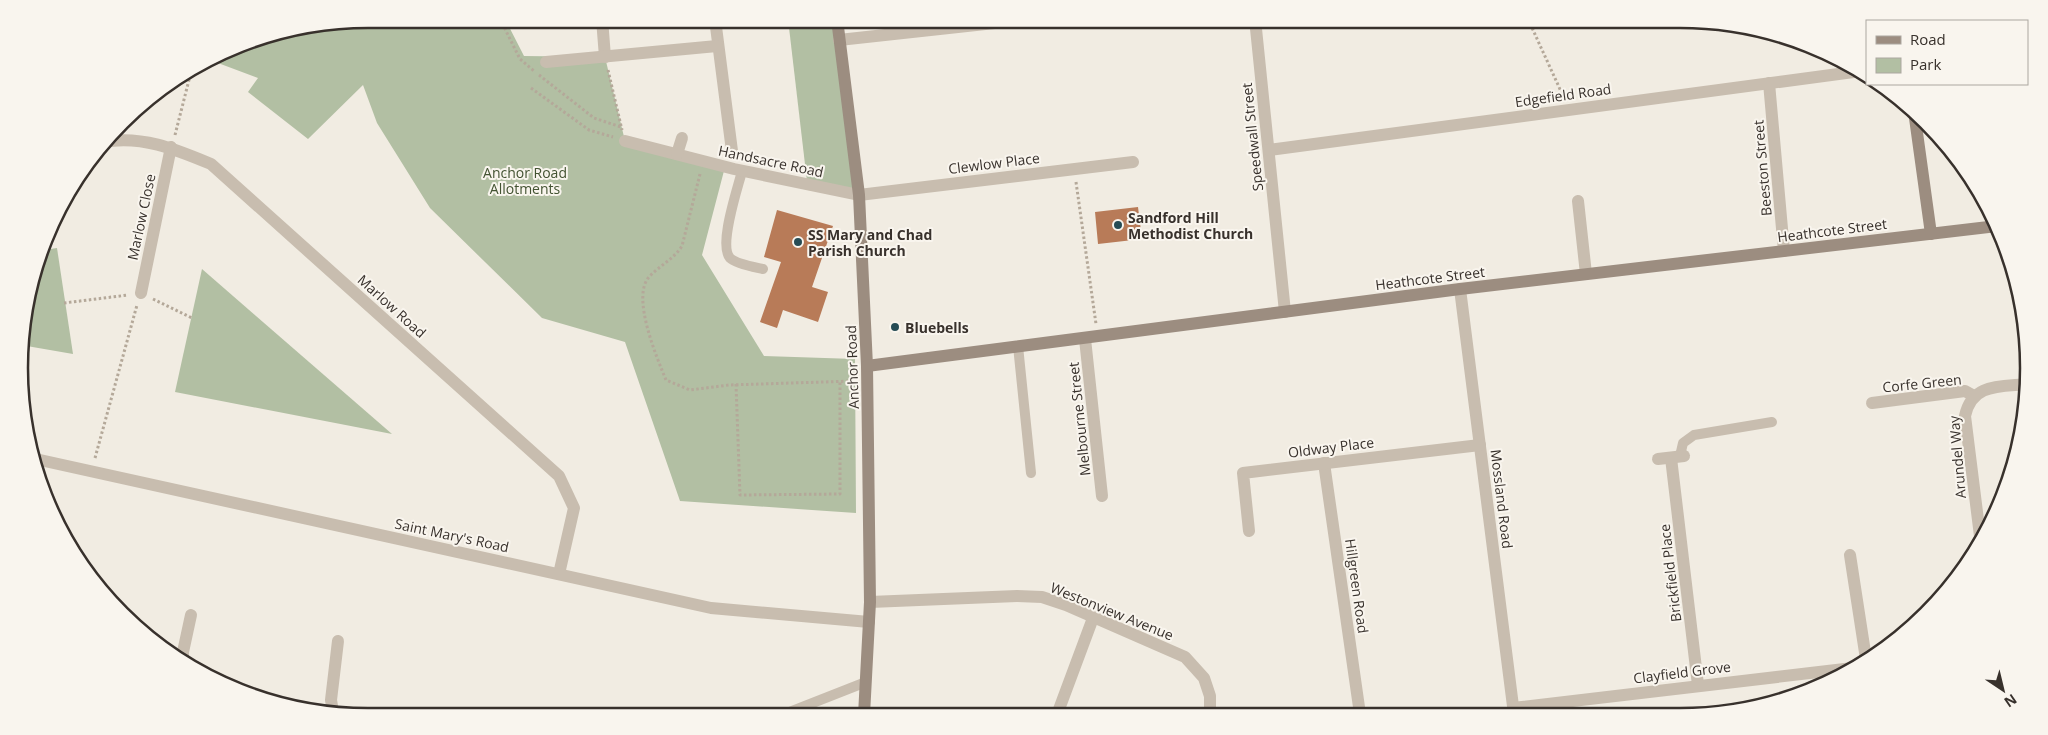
<svg xmlns="http://www.w3.org/2000/svg" width="2048" height="735" font-family="'Open Sans',sans-serif">
  <style>
    .green { fill: #b2bfa3 }
    .building { fill: #b87b58 }
    .lines { fill: none; stroke-linecap: round; stroke-linejoin: round }
    .path { stroke: #b4a899; stroke-width: 3; stroke-dasharray: 2.5 2.5; stroke-linecap: butt }
    .lane { stroke: #c8bdaf; stroke-width: 10 }
    .street { stroke: #c8bdaf; stroke-width: 12 }
    .secondary { stroke: #9c8d80; stroke-width: 12 }
    .poi-dot { fill: #264c55; stroke: #f9f5ee; stroke-width: 2 }
    .labels { text-anchor: middle; dominant-baseline: central; stroke-width: 4; stroke-linejoin: round; paint-order: stroke }
    .street-label { font-size: 14px; fill: #38312c; stroke: #f9f5ee }
    .park-label { font-size: 14px; fill: #435332; stroke: #f9f5ee }
    .poi-label { font-size: 14px; font-weight: bold; fill: #38312c; stroke: #f9f5ee; text-anchor: start }
    .rim { fill: none; stroke: #38312c; stroke-width: 2.5 }
  </style>
  <rect width="100%" height="100%" fill="#f1ece2"/>
  <g class="green">
    <path d="M368,19H505L524,56L605,57L625,141L725,167L702,255L764,356L855,359L856,513L680,501L625,342L542,318L430,208L377,123L363,85L308,139L248,92L258,78L210,60C260,30 311,24 368,19Z"/>
    <polygon points="788,19 839,19 859,195 808,190"/>
    <polygon points="57,248 73,354 21,345 22,322 44,250"/>
    <polygon points="202,269 392,434 175,392"/>
  </g>
  <g class="building">
    <polygon points="1138,207 1142,239 1098,244 1095,212"/>
    <polygon points="777,210 833,226 812,287 828,292 818,322 783,310 777,328 760,322 781,262 764,257"/>
  </g>
  <g class="lines">
    <g class="path">
      <polyline points="500,19 520,59 534,71"/>
      <polyline points="1528,19 1564,98"/>
      <polyline points="608,70 622,130"/>
      <polyline points="539,75 594,118 621,127"/>
      <polyline points="531,88 589,130 613,137"/>
      <polyline points="175,135 191,72"/>
      <path d="M700,174L682,246C674,259 659,266 649,277C631,297 657,358 666,380L690,390L729,385L854,381"/>
      <polyline points="1076,182 1096,324"/>
      <polyline points="153,299 192,318"/>
      <polyline points="64,303 128,295"/>
      <polyline points="736,384 740,495 840,494 840,382"/>
      <polyline points="95,458 137,305"/>
    </g>
    <g class="lane">
      <path d="M742,171C738,188 718,245 730,258C736,264 754,267 763,269"/>
      <polyline points="1018,346 1031,473"/>
      <polyline points="1680,456 1683,443 1694,435 1772,422"/>
      <polyline points="782,715 866,682"/>
    </g>
    <g class="street">
      <polyline points="602,19 605,57"/>
      <polyline points="715,19 732,151"/>
      <polyline points="1255,19 1285,312"/>
      <polyline points="839,40 1032,19"/>
      <polyline points="546,62 717,46"/>
      <polyline points="1769,83 1784,251"/>
      <polyline points="625,141 734,169 859,195 1133,162"/>
      <path d="M103,142C142,135 175,149 211,164L559,476L574,508L559,574"/>
      <polyline points="1269,150 1861,71"/>
      <polyline points="677,154 682,138"/>
      <polyline points="1578,201 1586,274"/>
      <polyline points="1460,289 1514,714"/>
      <polyline points="141,293 171,147"/>
      <polyline points="1085,339 1102,496"/>
      <polyline points="1872,403 1965,391 1974,396"/>
      <polyline points="31,458 711,608 869,622"/>
      <polyline points="1671,458 1698,685"/>
      <polyline points="1658,459 1684,456"/>
      <polyline points="1324,463 1360,714"/>
      <polyline points="1249,531 1243,473 1480,445"/>
      <path d="M1981,544L1965,416C1972,383 2000,387 2028,384"/>
      <polyline points="1850,555 1866,659"/>
      <polyline points="870,602 1017,596 1042,597 1066,605 1185,657 1204,678 1210,696 1210,714"/>
      <polyline points="183,662 183,652 191,615"/>
      <polyline points="1513,708 1853,668"/>
      <polyline points="333,712 331,700 338,641"/>
      <polyline points="1058,712 1093,618"/>
    </g>
    <g class="secondary">
      <polyline points="837,19 859,195 867,366 870,602 864,715"/>
      <polyline points="1914,111 1931,234"/>
      <polyline points="867,366 1460,289 1997,226"/>
    </g>
  </g>
  <g class="poi-dot">
    <circle cx="1118" cy="225" r="5"/>
    <circle cx="798" cy="242" r="5"/>
    <circle cx="895" cy="327" r="5"/>
  </g>
  <g class="labels">
    <g class="street-label">
      <text transform="translate(1563 95) rotate(-8)">Edgefield Road</text>
      <text transform="translate(1252 137) rotate(-96)">Speedwall Street</text>
      <text transform="translate(771 161) rotate(12)">Handsacre Road</text>
      <text transform="translate(994 163) rotate(-7)">Clewlow Place</text>
      <text transform="translate(1762 168) rotate(-95)">Beeston Street</text>
      <text transform="translate(141 217) rotate(-78)">Marlow Close</text>
      <text transform="translate(1832 230) rotate(-7)">Heathcote Street</text>
      <text transform="translate(1430 278) rotate(-7)">Heathcote Street</text>
      <text transform="translate(392 306) rotate(42)">Marlow Road</text>
      <text transform="translate(852 367) rotate(-92)">Anchor Road</text>
      <text transform="translate(1922 383) rotate(-6)">Corfe Green</text>
      <text transform="translate(1079 419) rotate(-96)">Melbourne Street</text>
      <text transform="translate(1331 447) rotate(-7)">Oldway Place</text>
      <text transform="translate(1957 457) rotate(-95)">Arundel Way</text>
      <text transform="translate(1502 499) rotate(83)">Mossland Road</text>
      <text transform="translate(452 535) rotate(12)">Saint Mary's Road</text>
      <text transform="translate(1670 573) rotate(-97)">Brickfield Place</text>
      <text transform="translate(1357 586) rotate(82)">Hillgreen Road</text>
      <text transform="translate(1112 611) rotate(22)">Westonview Avenue</text>
      <text transform="translate(1682 672) rotate(-7)">Clayfield Grove</text>
    </g>
    <g class="park-label">
      <text x="525" y="172">Anchor Road<tspan x="525" dy="16">Allotments</tspan></text>
    </g>
    <g class="poi-label">
      <text x="1128" y="217">Sandford Hill<tspan x="1128" dy="16">Methodist Church</tspan></text>
      <text x="808" y="234">SS Mary and Chad<tspan x="808" dy="16">Parish Church</tspan></text>
      <text x="905" y="327">Bluebells</text>
    </g>
  </g>
  <path d="M0 0H2048V735H0ZM368 28H1680A340 340 0 0 1 2020 368V368A340 340 0 0 1 1680 708H368A340 340 0 0 1 28 368V368A340 340 0 0 1 368 28Z" fill="#f9f5ee" fill-rule="evenodd"/>
  <path class="rim" d="M368 28H1680A340 340 0 0 1 2020 368V368A340 340 0 0 1 1680 708H368A340 340 0 0 1 28 368V368A340 340 0 0 1 368 28Z"/>
  <rect x="1866" y="20" width="162" height="65" fill="#f9f5ee" stroke="#aca7a0"/>
  <rect x="1876" y="36" width="25" height="8" fill="#9c8d80" stroke="#aca7a0"/>
  <text x="1910" y="45" font-size="15" fill="#38312c">Road</text>
  <rect x="1876" y="58" width="25" height="15" fill="#b2bfa3" stroke="#aca7a0"/>
  <text x="1910" y="70" font-size="15" fill="#38312c">Park</text>
  <g transform="translate(2003 690) rotate(145)" stroke="#f9f5ee" stroke-width="4" paint-order="stroke">
  <path d="M0-4L9 19L0 12L-9 19Z" fill="#38312c"/>
  <text y="-8" font-size="14" font-weight="bold" text-anchor="middle" fill="#38312c">N</text>
  </g>
</svg>
